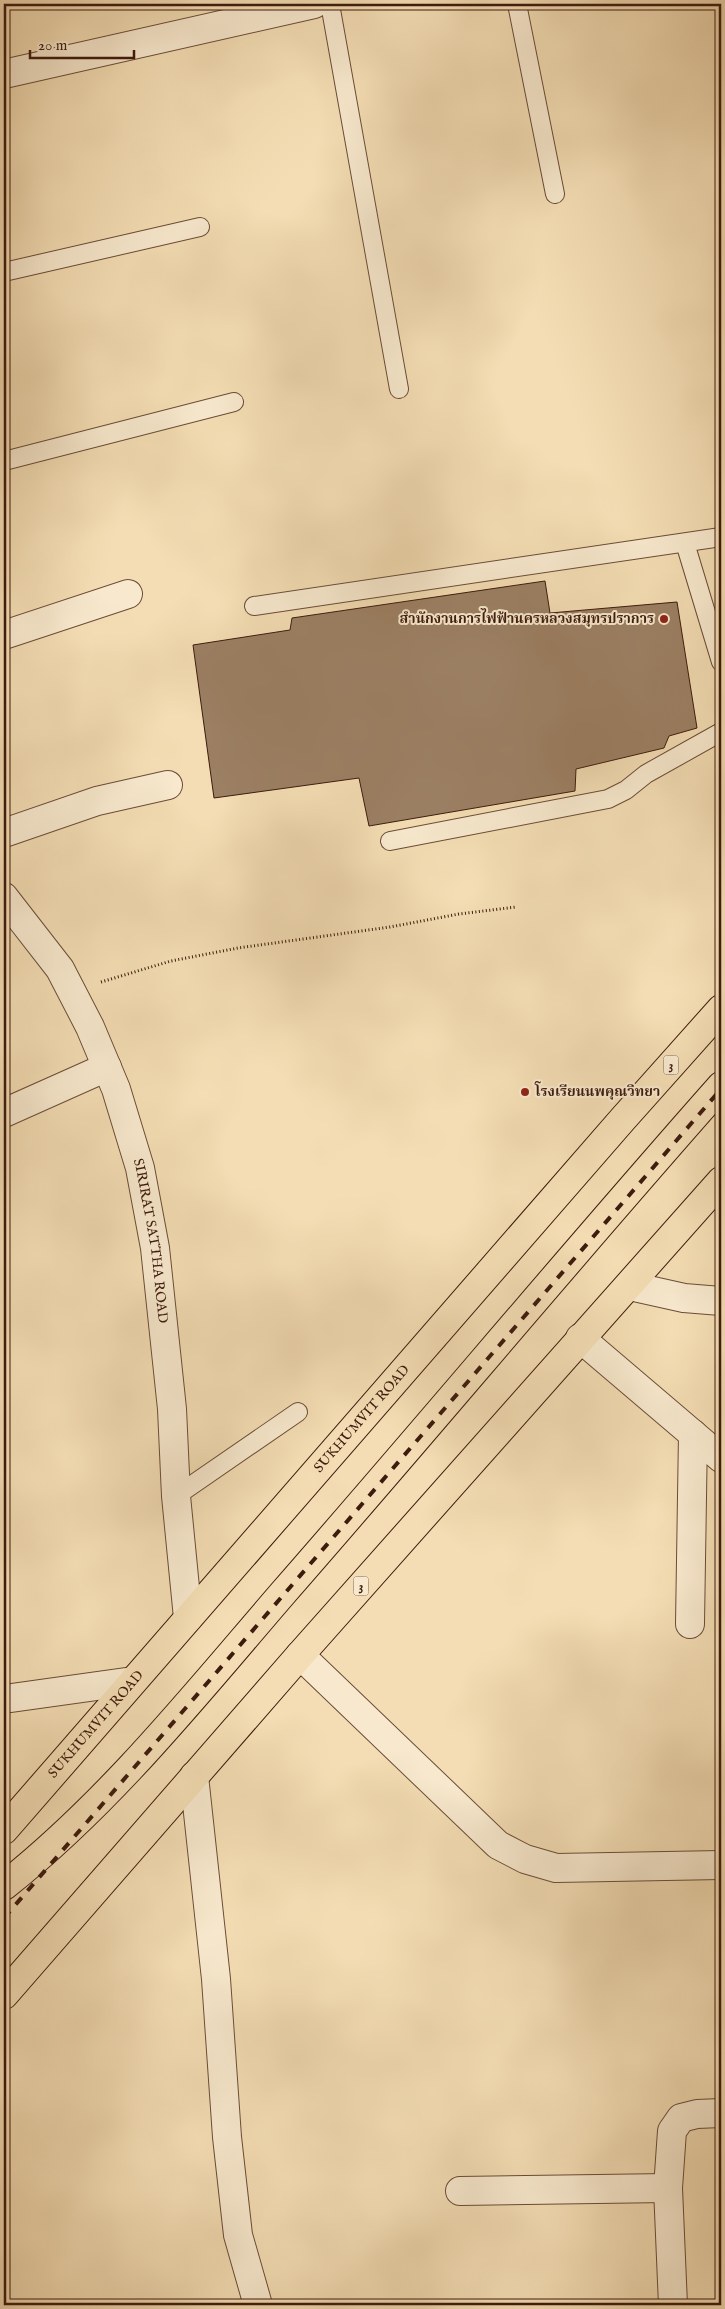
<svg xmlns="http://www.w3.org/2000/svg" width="725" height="2309" font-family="'IM FELL English','Noto Serif Thai',serif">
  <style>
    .building { fill: #9c8064; stroke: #3d1b0d }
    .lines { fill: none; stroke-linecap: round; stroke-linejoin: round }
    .service-casing { stroke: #6b4c37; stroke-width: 20 }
    .minor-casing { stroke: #6b4c37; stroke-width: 30 }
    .tertiary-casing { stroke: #6b4c37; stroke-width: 30 }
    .trunk-casing { stroke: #3d1b0d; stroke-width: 30 }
    .path { stroke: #3d1b0d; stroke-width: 3; stroke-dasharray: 1 2.5; stroke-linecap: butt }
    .service { stroke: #f8e9ce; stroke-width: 18 }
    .minor { stroke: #f8e9ce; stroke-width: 28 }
    .tertiary { stroke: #f8e9ce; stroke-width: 28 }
    .trunk { stroke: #f4ddb4; stroke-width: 28 }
    .rail { stroke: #3d1b0d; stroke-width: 4; stroke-dasharray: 9 9; stroke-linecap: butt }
    .poi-dot { fill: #8f2418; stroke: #f8e9ce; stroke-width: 2 }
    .labels { text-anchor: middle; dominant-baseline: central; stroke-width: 4; stroke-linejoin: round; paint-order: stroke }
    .shield { fill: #f8e9ce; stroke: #755947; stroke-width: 1 }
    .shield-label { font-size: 12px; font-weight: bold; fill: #3d1b0d }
    .poi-label { font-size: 14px; font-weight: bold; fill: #3d1b0d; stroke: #f8e9ce; text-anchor: end }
    .street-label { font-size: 14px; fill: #3d1b0d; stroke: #f8e9ce }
  </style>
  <rect width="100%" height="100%" fill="#f4ddb4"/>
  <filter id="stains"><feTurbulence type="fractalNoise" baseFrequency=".004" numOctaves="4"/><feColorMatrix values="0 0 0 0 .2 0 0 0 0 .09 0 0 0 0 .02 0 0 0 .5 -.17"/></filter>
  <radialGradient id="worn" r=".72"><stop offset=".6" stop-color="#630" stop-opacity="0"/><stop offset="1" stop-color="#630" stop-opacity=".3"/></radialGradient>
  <polygon class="building" points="545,581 550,613 677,602 697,728 669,736 664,748 576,769 575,791 369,826 359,778 214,798 193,645 290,630 292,618"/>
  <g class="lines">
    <g class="service-casing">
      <g id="service">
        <polyline points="330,4 399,389"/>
        <polyline points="517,4 555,194"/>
        <polyline points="4,272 200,227"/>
        <polyline points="4,461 234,402"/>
        <polyline points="685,543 721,662"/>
        <polyline points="254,606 721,537"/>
        <polyline points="390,841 608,799 626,790 646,774 721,732"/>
        <polyline points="176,1496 298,1412"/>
      </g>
    </g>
    <g class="minor-casing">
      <g id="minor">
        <polyline points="4,74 314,4"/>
        <polyline points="4,635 128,594"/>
        <polyline points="4,833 97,801 168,785"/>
        <polyline points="4,1113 107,1067"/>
        <polyline points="630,1286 684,1298 721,1301"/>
        <polyline points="580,1338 721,1458"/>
        <polyline points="690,1624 693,1434"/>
        <polyline points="300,1655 498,1845 525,1859 556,1868 721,1865"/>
        <polyline points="4,1699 133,1681"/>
        <polyline points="194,1776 216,1979 227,2137 238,2235 258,2305"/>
        <polyline points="460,2191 668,2188"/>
        <polyline points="673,2305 668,2188 672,2131 681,2118 697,2114 721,2113"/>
      </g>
    </g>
    <g class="tertiary-casing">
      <g id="tertiary">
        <path id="s1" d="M4,897L60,969L90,1027L116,1089L140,1168L155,1248L172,1409L176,1496L188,1618"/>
      </g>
    </g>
    <g class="trunk-casing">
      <g id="trunk">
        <path id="s2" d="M4,1830L622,1120L721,1009"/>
        <path d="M4,1886C110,1802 195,1695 283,1593C430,1425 573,1253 721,1086"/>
        <polyline points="4,1995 300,1655 721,1181"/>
      </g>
    </g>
    <polyline class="path" points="101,982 171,961 238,948 390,927 459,914 516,907"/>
    <use href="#service" class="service"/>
    <use href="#minor" class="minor"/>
    <use href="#tertiary" class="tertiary"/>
    <use href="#trunk" class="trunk"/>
    <polyline class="rail" points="4,1918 721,1089"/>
  </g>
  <g class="poi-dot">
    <circle cx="664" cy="619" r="5"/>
    <circle cx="525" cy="1092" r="5"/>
  </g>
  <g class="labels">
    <g class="shield">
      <rect x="663.5" y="1055.5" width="15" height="19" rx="4"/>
      <rect x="353.5" y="1576.5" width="15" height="19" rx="4"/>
    </g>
    <g class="shield-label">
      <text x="671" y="1065">3</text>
      <text x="361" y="1586">3</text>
    </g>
    <g class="poi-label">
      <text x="654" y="619">สำนักงานการไฟฟ้านครหลวงสมุทรปราการ</text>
      <text x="535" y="1092" text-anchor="start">โรงเรียนนพคุณวิทยา</text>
    </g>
    <g class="street-label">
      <text stroke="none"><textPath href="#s1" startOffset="380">SIRIRAT SATTHA ROAD</textPath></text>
      <text stroke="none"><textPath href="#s2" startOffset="545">SUKHUMVIT ROAD</textPath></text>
      <text stroke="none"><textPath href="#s2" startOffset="140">SUKHUMVIT ROAD</textPath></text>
    </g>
  </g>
  <rect width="725" height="2309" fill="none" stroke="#f4ddb4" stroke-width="20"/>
  <rect x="5" y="5" width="715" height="2299" fill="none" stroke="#3d1b0d" stroke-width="2.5"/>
  <rect x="10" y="10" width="705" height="2289" fill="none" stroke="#3d1b0d"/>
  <path d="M30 50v8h104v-8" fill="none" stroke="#3d1b0d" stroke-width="2.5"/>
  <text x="38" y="50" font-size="15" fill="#3d1b0d" stroke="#f8e9ce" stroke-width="4" paint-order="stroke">20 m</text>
  <rect width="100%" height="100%" filter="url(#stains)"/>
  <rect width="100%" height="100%" fill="url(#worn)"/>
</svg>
